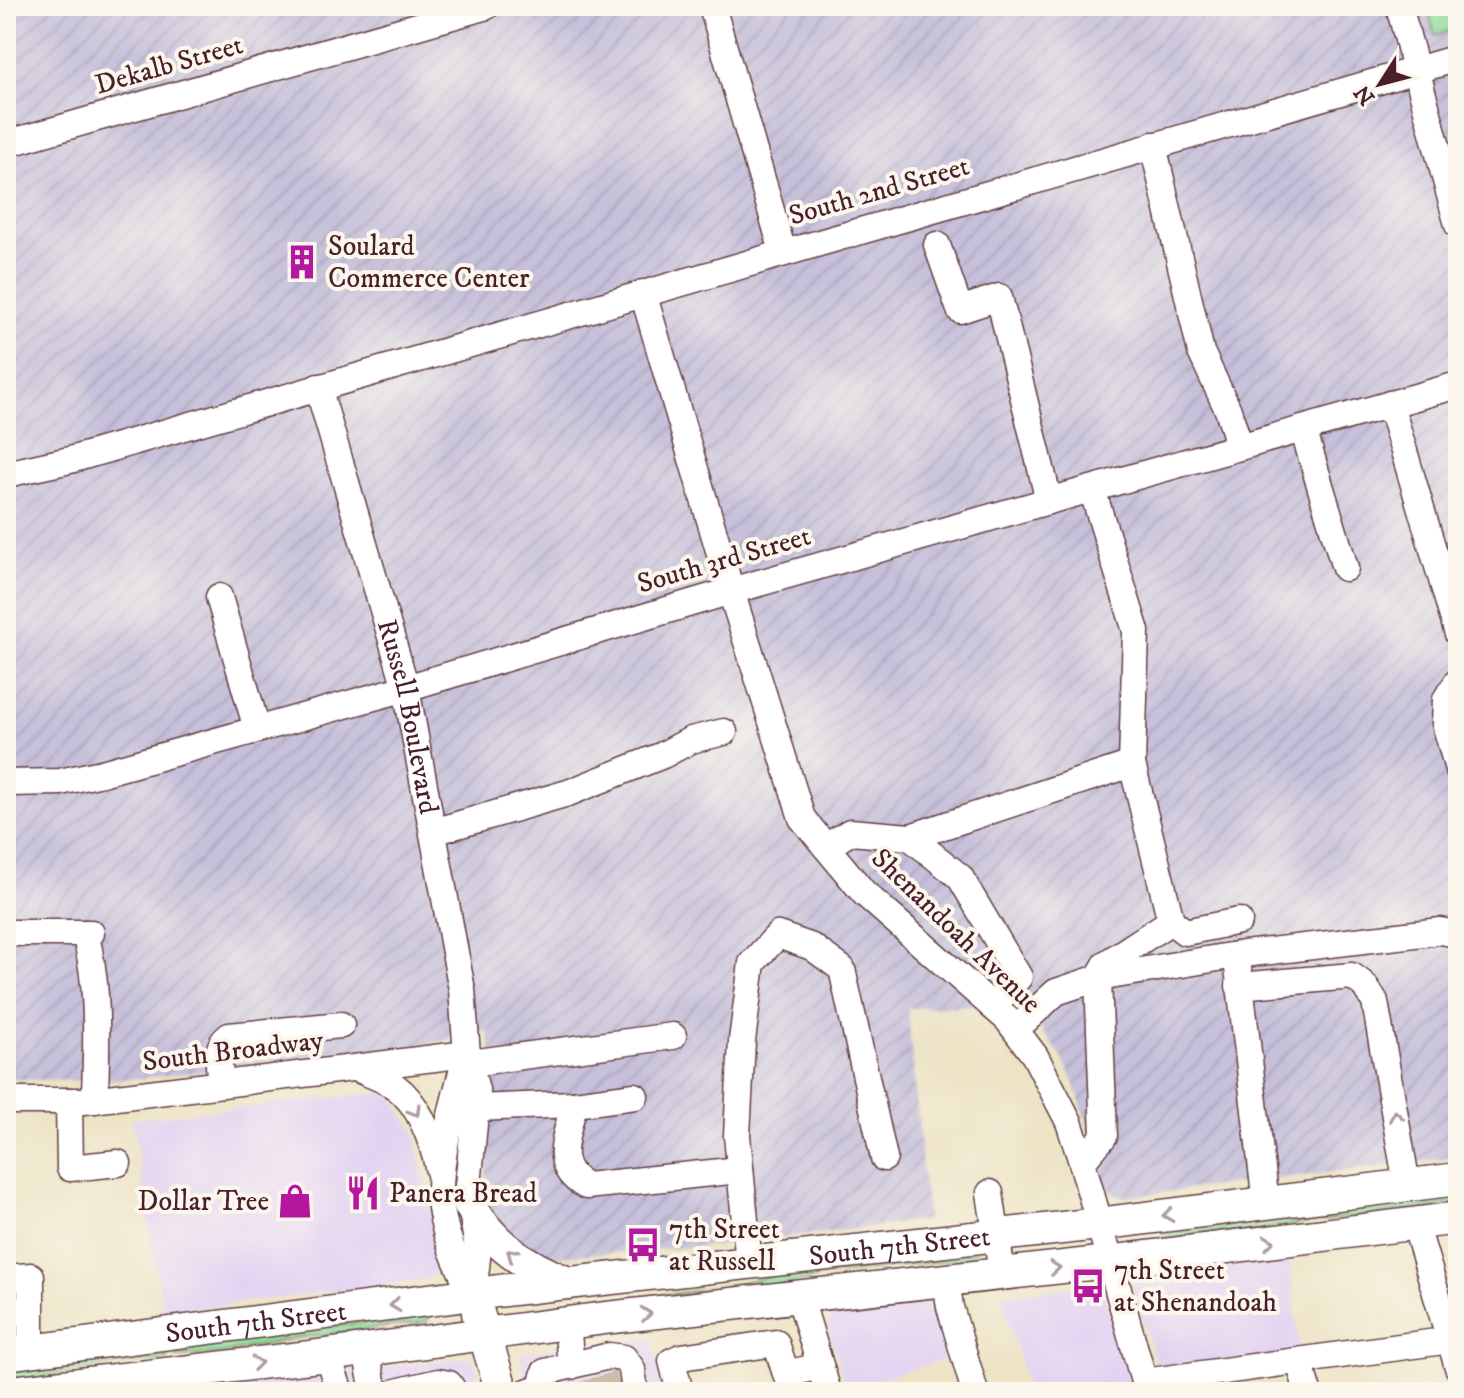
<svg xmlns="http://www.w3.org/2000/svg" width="1464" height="1398" font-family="'IM FELL DW Pica',serif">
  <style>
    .built { fill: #e3d3f2 }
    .industrial { fill: url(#industrial-furrows) }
    .green { fill: #91de9c; stroke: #6e7e64; stroke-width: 2 }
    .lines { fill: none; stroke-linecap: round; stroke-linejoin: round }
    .minor-tunnel { stroke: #ccbda7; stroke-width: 26; stroke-dasharray: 26 13; stroke-linecap: butt }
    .minor-casing { stroke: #623d42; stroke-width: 29 }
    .major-casing { stroke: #623d42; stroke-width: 35 }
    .minor { stroke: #fff; stroke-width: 26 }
    .major { stroke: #fff; stroke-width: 32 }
    .oneway { stroke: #ae9aa0 }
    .labels { text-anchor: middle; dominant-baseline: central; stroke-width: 8; stroke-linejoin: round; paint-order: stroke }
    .street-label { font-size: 28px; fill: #4a1f2b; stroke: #fbf7ec }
    .poi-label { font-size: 28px; fill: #4a1f2b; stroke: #fbf7ec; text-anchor: start }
  </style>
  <defs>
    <pattern id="industrial-furrows" width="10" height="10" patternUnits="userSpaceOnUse" patternTransform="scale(2)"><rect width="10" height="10" fill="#c6c0da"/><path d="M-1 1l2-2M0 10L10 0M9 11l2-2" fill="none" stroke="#aca5bb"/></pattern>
  </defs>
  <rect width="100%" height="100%" fill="#fbf7ec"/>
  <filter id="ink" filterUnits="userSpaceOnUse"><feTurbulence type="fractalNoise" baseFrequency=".0125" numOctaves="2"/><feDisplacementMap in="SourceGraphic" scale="16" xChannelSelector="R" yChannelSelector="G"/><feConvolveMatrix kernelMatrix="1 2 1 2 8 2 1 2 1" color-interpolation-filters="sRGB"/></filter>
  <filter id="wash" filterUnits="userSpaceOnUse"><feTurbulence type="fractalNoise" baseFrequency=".006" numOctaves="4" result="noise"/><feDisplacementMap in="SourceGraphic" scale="32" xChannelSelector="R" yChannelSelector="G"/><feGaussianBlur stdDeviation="1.8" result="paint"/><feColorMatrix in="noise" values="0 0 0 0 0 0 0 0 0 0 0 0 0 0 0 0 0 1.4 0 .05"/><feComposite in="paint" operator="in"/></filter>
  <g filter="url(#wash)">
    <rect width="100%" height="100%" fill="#ede4c6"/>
    <g class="built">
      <polygon points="377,1093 391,1095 415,1133 441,1261 441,1266 436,1272 429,1278 417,1281 163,1312 132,1119"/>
      <polygon points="1290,1261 1300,1354 1159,1373 1133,1288 1138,1279"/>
      <polygon points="1095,1285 1103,1290 1133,1392 1029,1392 1001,1295"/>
      <polygon points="941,1302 956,1356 847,1388 827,1325 832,1316"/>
      <polygon points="652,1339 663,1392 530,1392 521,1365 520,1358 524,1352"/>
      <polygon points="463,1358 471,1358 475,1363 484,1392 345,1392 342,1371"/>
      <polygon points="320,1376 325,1378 331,1392 200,1392 206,1388"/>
    </g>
    <polygon class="industrial" points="6,6 1458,6 1458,1157 1124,1197 1114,1194 1106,1184 1074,1082 1060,1054 1021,1004 908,1008 927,1220 723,1245 548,1257 517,1247 484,1200 492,1101 493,1065 488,1031 418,1046 143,1078 86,1081 6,1079"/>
    <g class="green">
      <polygon points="1427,6 1458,6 1458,28 1435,35"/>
      <polygon points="1458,1192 1458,1204 1164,1241 1163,1237 1170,1233 1376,1208"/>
      <polygon points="976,1251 977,1255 974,1257 818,1277 809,1281 529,1313 537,1309 713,1289 793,1271"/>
      <polygon points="425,1315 429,1318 426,1322 296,1338 221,1354 177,1357 176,1354 168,1355 168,1359 6,1381 6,1373 95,1362 174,1345"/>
    </g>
  </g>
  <g filter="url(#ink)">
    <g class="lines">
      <g class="minor-tunnel">
        <polyline points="603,1375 609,1392"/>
        <polyline points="584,1381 588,1392"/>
        <polyline points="563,1387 565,1392"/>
      </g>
      <g class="minor-casing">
        <g id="minor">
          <polyline points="712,6 783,252"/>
          <polyline points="1399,6 1458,225"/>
          <polyline points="6,144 487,6"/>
          <polyline points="1153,145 1201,352 1228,410 1240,447"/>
          <polyline points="937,245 960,310 999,297 1049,501"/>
          <polyline points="643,293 731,591 802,818 864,893 1007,1019 1035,1056 1069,1122 1082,1162 1147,1392"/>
          <path id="s1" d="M318,387L406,688L462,990L467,1054L477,1094L468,1185L478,1249L473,1295"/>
          <polyline points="1390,404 1458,634"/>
          <polyline points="1303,429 1345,568"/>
          <polyline points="6,474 70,460 1458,58"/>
          <polyline points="219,597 257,729"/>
          <polyline points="1458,681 1446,699 1445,723 1458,769"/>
          <polyline points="6,783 60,782 102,773 406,688 731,591 1458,385"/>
          <polyline points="433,832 568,793 663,755 691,740 724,732"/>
          <polyline points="910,837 1132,764 1136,631 1092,489"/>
          <polyline points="826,847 850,832 910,837 960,877 1019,977 993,1007"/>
          <polyline points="1171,921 1185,932 1239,921"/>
          <polyline points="6,933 91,933"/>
          <path d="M85,933C100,988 96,1044 95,1100"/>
          <polyline points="1238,968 1266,1203"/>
          <polyline points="1239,986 1352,976 1364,985 1375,1002 1407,1185"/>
          <polyline points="1016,1029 1056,992 1098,978 1236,955 1440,931 1458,934"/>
          <path d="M467,1054C456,1093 439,1155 440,1195C441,1230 457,1264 473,1295"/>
          <polyline points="470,1063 673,1036"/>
          <path d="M356,1068C369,1074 385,1079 396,1087C421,1106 433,1143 439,1171"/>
          <path d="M221,1084C220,1067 213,1048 229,1036L341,1025"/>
          <polyline points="6,1101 84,1101 467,1054"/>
          <polyline points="69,1101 70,1168 118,1163"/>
          <polyline points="574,1104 635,1096"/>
          <path d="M476,1108L574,1104C567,1137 550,1166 586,1186L740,1170"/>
          <polyline points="1082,1162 1104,1136 1098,978 1107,963 1171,921 1132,764"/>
          <polyline points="990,1193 1002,1273"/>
          <polyline points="1415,1223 1458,1367"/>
          <polyline points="749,1264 737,1135 742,1041 752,963 778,935 812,947 842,969 884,1158"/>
          <polyline points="6,1278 31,1276 31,1351"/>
          <polyline points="946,1280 950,1307 975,1392"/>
          <polyline points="800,1298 828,1392"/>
          <polyline points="567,1323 571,1366"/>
          <polyline points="366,1350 374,1392"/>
          <polyline points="327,1355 340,1392"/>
          <polyline points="1299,1361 1308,1392"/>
          <polyline points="1144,1382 1458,1339"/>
          <polyline points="396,1392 438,1382 449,1384 454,1392"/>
          <polyline points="527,1392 541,1387 545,1372 609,1356 624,1358 632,1369 635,1392"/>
          <polyline points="680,1392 672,1361 681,1357 776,1343 786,1374 820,1366"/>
        </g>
      </g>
      <g class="major-casing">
        <g id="major">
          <path d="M470,1205C493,1246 526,1266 568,1283"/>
          <polyline points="478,1313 502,1392"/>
          <path id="s2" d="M6,1354L506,1290L1098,1224L1458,1179"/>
          <polyline points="12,1392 327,1355 605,1318 1108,1262 1458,1218"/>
        </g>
      </g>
      <use href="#minor" class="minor"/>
      <use href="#major" class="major"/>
    </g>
    <defs><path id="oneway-chevron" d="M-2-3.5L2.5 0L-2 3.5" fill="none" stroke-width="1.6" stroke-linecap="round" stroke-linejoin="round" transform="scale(2)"/></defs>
    <g class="oneway">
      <use href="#oneway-chevron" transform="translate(415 1111) rotate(59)"/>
      <use href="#oneway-chevron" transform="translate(1396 1116) rotate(-99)"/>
      <use href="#oneway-chevron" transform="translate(1168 1215) rotate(173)"/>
      <use href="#oneway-chevron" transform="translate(1269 1242) rotate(-7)"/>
      <use href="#oneway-chevron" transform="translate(512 1254) rotate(-144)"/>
      <use href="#oneway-chevron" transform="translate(1055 1268) rotate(-6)"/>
      <use href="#oneway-chevron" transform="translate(395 1305) rotate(173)"/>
      <use href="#oneway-chevron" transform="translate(646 1314) rotate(-6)"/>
      <use href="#oneway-chevron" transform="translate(257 1363) rotate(-7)"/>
    </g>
  </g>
  <defs>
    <g id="building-bare" transform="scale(2.76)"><path d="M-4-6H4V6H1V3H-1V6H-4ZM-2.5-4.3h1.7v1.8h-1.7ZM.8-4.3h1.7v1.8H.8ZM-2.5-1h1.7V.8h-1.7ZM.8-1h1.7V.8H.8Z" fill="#b5179e" stroke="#fbf7ec" stroke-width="2.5" paint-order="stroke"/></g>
    <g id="restaurant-bare" transform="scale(2.76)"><path d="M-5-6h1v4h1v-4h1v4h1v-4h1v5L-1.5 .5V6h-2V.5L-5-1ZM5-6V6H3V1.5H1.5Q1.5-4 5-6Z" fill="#b5179e" stroke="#fbf7ec" stroke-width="2.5" paint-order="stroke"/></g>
    <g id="shop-bare" transform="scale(2.76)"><path d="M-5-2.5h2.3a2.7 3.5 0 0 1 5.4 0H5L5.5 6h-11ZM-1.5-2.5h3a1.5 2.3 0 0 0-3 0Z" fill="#b5179e" stroke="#fbf7ec" stroke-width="2.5" paint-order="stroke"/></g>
    <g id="bus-bare" transform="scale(2.76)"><path d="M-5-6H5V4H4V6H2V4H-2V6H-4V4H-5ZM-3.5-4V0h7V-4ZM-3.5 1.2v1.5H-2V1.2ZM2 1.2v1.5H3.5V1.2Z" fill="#b5179e" stroke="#fbf7ec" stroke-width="2.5" paint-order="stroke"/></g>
  </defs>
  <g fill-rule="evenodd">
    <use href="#building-bare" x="302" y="262"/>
    <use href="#restaurant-bare" x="363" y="1193"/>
    <use href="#shop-bare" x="295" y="1201"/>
    <use href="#bus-bare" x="643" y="1245"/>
    <use href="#bus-bare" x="1088" y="1286"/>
  </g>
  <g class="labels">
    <g class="street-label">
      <text transform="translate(169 65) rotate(-16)">Dekalb Street</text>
      <text transform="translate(879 191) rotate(-16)">South 2nd Street</text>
      <text transform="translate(724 560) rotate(-16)">South 3rd Street</text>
      <text stroke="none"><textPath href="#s1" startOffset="342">Russell Boulevard</textPath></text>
      <text transform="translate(956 931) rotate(44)">Shenandoah Avenue</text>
      <text transform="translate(233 1051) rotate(-7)">South Broadway</text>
      <text stroke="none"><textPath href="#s2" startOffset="900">South 7th Street</textPath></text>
      <text stroke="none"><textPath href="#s2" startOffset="252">South 7th Street</textPath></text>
    </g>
    <g class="poi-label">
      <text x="328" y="246">Soulard<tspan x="328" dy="32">Commerce Center</tspan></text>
      <text x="389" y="1193">Panera Bread</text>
      <text x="269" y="1201" text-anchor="end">Dollar Tree</text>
      <text x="669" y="1229">7th Street<tspan x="669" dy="32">at Russell</tspan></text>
      <text x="1114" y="1270">7th Street<tspan x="1114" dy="32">at Shenandoah</tspan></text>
    </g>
  </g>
  <rect width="1464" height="1398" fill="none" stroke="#fbf7ec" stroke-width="32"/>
  <g transform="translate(1380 84) rotate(234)" stroke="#fbf7ec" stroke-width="6" paint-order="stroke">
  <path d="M0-6L14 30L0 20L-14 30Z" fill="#4a1f2b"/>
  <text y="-12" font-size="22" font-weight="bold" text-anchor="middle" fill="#4a1f2b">N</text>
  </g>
</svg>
